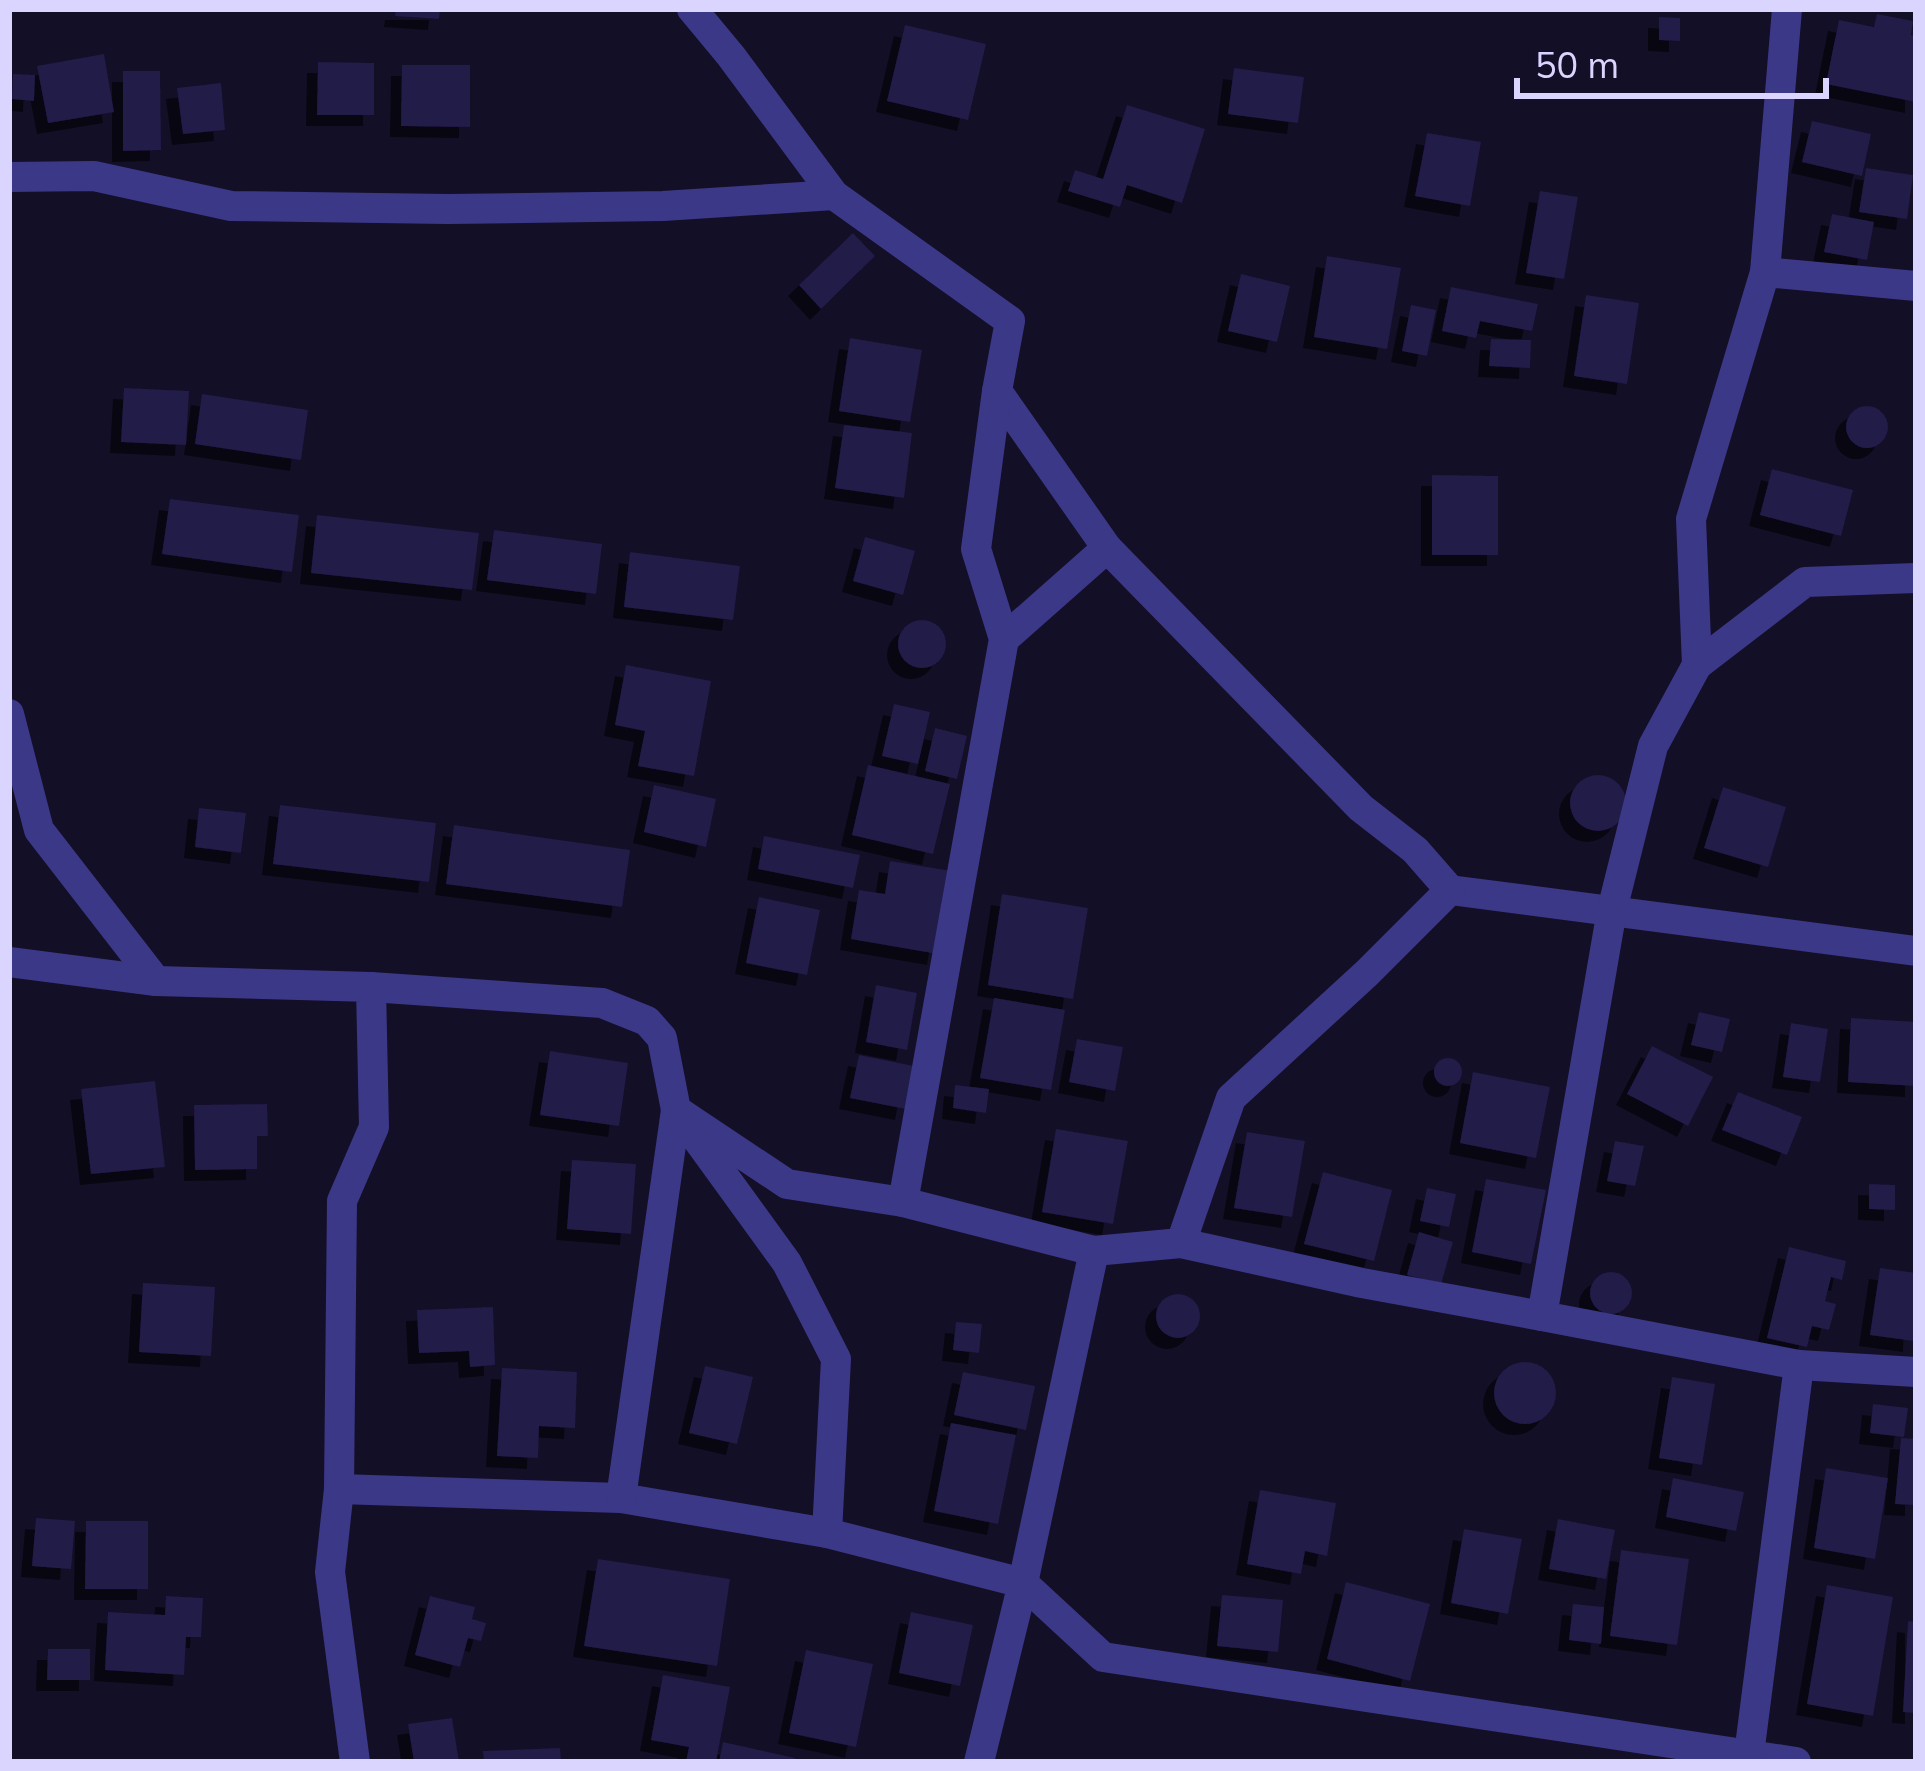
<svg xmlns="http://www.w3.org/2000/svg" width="1925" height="1771" font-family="Mulish,sans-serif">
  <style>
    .building { fill: #241a49; filter: url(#shadow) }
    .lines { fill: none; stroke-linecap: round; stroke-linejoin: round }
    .street { stroke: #3c3888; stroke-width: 30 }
  </style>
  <defs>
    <filter id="shadow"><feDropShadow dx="-11" dy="11" stdDeviation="0" flood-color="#0009"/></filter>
  </defs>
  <rect width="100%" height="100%" fill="#130f27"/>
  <g class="building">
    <polygon points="396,9 440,9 439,19 395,16"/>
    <polygon points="1877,14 1913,21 1911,35 1916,36 1916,102 1826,84 1839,20 1874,27"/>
    <polygon points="1659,17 1680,18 1680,41 1659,40"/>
    <polygon points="905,25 986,44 968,120 887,101"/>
    <polygon points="104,54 114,112 48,123 37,66"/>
    <polygon points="318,62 374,63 374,115 317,115"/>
    <polygon points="402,65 470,65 470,127 401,126"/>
    <polygon points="1234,68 1304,77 1298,123 1228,114"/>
    <polygon points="123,71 160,71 161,150 123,151"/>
    <polygon points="13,74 35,75 34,101 12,99"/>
    <polygon points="221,83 225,130 183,134 177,88"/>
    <polygon points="1127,105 1205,129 1182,203 1127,185 1120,207 1068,191 1075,170 1103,179"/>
    <polygon points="1812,121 1871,134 1862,176 1802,162"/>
    <polygon points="1427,133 1481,142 1470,206 1415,196"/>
    <polygon points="1866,168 1913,175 1907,219 1859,212"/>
    <polygon points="1540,191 1578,197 1564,279 1526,273"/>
    <polygon points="1832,214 1874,222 1867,260 1824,252"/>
    <polygon points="853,233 875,256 821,309 799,285"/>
    <polygon points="1327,256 1401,268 1387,349 1314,337"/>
    <polygon points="1241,274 1290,286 1277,342 1228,331"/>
    <polygon points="1451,287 1538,304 1532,331 1480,321 1476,338 1442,331"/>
    <polygon points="1586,295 1639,303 1627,384 1574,376"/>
    <polygon points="1411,305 1436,310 1427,356 1402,351"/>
    <polygon points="850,338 922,350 910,422 839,411"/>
    <polygon points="1491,339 1531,340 1530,368 1489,366"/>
    <polygon points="124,388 189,391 186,445 121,442"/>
    <polygon points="202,394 308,410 301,460 195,444"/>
    <circle cx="1867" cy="427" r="21"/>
    <polygon points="844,425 912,433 904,498 835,488"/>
    <polygon points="1772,469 1853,490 1841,536 1760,515"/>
    <polygon points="1432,475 1498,476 1498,555 1432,555"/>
    <polygon points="170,499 299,515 292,572 162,554"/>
    <polygon points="317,515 479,533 472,590 311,573"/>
    <polygon points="494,530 602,544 596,594 487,580"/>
    <polygon points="865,537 915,551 903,595 853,581"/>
    <polygon points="630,552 740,566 733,620 624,607"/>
    <circle cx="922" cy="644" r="24"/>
    <polygon points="626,665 711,681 694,776 638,766 645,731 615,725"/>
    <polygon points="894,704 930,712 918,764 882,756"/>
    <polygon points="935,728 967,736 957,779 925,771"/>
    <polygon points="868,765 950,784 933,854 852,835"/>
    <circle cx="1598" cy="803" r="28"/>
    <polygon points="654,785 716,799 706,847 644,832"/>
    <polygon points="1723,787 1786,807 1768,867 1704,848"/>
    <polygon points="280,805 436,823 429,882 273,864"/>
    <polygon points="199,808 246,813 241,853 195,847"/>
    <polygon points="454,825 630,850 622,907 446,884"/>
    <polygon points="764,836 860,855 853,888 758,869"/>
    <polygon points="890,861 952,871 938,954 851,939 859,890 885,894"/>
    <polygon points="1002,894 1088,908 1073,999 988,985"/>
    <polygon points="759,897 820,910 807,975 746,963"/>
    <polygon points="876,985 917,993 907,1050 866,1042"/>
    <polygon points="994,998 1065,1010 1051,1090 980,1078"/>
    <polygon points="1699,1012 1730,1019 1722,1052 1691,1045"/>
    <polygon points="1851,1018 1916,1022 1916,1086 1848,1082"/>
    <polygon points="1791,1023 1828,1029 1820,1082 1783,1077"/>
    <polygon points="1077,1039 1123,1047 1115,1091 1069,1082"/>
    <polygon points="1652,1046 1713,1077 1688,1126 1627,1094"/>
    <polygon points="550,1051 628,1063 619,1126 540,1115"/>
    <polygon points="859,1055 914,1066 906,1109 850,1098"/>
    <circle cx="1448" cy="1072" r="14"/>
    <polygon points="1473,1072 1550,1087 1536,1158 1460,1143"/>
    <polygon points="155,1081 165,1167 91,1174 81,1089"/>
    <polygon points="955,1085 989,1089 986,1113 953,1108"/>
    <polygon points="1738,1092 1802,1117 1787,1155 1722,1130"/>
    <polygon points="267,1104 268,1136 257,1136 257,1169 195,1170 194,1105"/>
    <polygon points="1056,1129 1128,1141 1113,1224 1042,1212"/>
    <polygon points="1247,1132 1305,1141 1292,1217 1234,1208"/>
    <polygon points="1615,1141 1644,1146 1635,1186 1607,1181"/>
    <polygon points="572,1160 636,1164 631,1234 567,1229"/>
    <polygon points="1323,1172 1392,1190 1374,1261 1304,1244"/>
    <polygon points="1486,1179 1546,1190 1531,1264 1472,1252"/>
    <polygon points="1869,1184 1895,1185 1895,1210 1869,1209"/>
    <polygon points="1427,1188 1456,1194 1449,1227 1420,1221"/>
    <polygon points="1419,1232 1453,1242 1441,1284 1407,1275"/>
    <polygon points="1789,1247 1846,1261 1842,1280 1831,1277 1825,1301 1836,1304 1829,1330 1812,1326 1807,1347 1767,1338"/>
    <polygon points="1880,1268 1916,1273 1914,1341 1870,1335"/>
    <circle cx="1611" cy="1293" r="21"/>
    <polygon points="143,1283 215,1287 211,1356 139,1352"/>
    <circle cx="1178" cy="1316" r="22"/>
    <polygon points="493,1307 495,1365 470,1367 469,1351 419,1353 417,1310"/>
    <polygon points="956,1322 982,1324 979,1353 953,1350"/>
    <circle cx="1525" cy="1393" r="31"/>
    <polygon points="705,1366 753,1377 737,1444 689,1433"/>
    <polygon points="502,1368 577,1372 575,1428 539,1426 538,1458 497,1456"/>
    <polygon points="963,1372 1035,1386 1026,1430 954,1415"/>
    <polygon points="1672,1377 1715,1384 1702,1465 1659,1458"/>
    <polygon points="1873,1404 1908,1408 1904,1437 1870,1433"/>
    <polygon points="951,1423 1016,1435 998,1524 934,1511"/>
    <polygon points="1901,1438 1916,1439 1916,1505 1895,1504"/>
    <polygon points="1826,1468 1888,1478 1875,1559 1814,1548"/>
    <polygon points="1673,1478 1744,1492 1736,1531 1666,1517"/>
    <polygon points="1260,1490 1336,1503 1327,1556 1305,1551 1301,1574 1247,1564"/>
    <polygon points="36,1518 75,1521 71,1569 32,1566"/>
    <polygon points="1558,1519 1615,1530 1606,1579 1549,1569"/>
    <polygon points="86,1521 148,1521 148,1589 85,1589"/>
    <polygon points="1464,1529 1522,1539 1508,1614 1451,1603"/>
    <polygon points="1621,1550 1689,1559 1677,1645 1610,1636"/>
    <polygon points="598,1559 730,1579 717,1666 584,1646"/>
    <polygon points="1346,1582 1430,1604 1410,1681 1327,1659"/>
    <polygon points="1827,1585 1893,1597 1873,1716 1807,1704"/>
    <polygon points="1222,1595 1283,1600 1278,1652 1217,1646"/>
    <polygon points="166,1596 203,1598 201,1637 186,1637 184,1675 105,1670 108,1612 165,1615"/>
    <polygon points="430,1596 475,1607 472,1619 486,1623 481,1641 468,1638 460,1667 415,1655"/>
    <polygon points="1573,1604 1604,1607 1601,1644 1569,1640"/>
    <polygon points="911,1612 973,1625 960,1686 899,1673"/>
    <polygon points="1908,1621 1916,1622 1916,1713 1903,1712"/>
    <polygon points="48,1649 90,1649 90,1680 47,1680"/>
    <polygon points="806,1650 873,1664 856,1747 789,1733"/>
    <polygon points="663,1675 730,1687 716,1762 686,1762 689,1747 651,1740"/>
    <polygon points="452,1718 459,1762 414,1762 408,1724"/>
    <polygon points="723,1742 795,1758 794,1762 719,1762"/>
    <polygon points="560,1748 561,1762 484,1762 483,1751"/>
  </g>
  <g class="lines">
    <g class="street">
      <polyline points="692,9 731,56 834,195 1010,321 997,391 1107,548 1361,808 1415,850 1450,890 1916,951"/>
      <polyline points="9,177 94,176 231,206 448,209 663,206 834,195"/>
      <polyline points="1765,272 1787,9"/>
      <polyline points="1916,286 1765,272 1691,519 1697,665 1653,746 1612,910 1542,1316 1799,1365 1916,1372"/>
      <polyline points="1004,639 1107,548"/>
      <polyline points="1697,665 1805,582 1916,578"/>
      <polyline points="9,714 39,830 156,981 371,987 374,1127 342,1201 339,1489 330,1572 355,1762"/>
      <polyline points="9,962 156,981"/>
      <polyline points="371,987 602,1003 647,1021 662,1038 676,1110 787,1263 836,1359 827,1533"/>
      <polyline points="903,1202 1004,639 976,549 997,391"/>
      <polyline points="1181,1243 1231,1098 1367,973 1450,890"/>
      <polyline points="339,1489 621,1498 827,1533 1023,1583 1103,1657 1796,1762"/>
      <polyline points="621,1498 676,1110 787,1184 903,1202 1094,1251 1181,1243 1362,1283 1542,1316"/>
      <polyline points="979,1762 1023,1583 1094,1251"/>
      <polyline points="1748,1762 1799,1365"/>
    </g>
  </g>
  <rect width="1925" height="1771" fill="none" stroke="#dad5ff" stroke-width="24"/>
  <path d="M1517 78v18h309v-18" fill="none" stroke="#dad5ff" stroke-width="6"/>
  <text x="1535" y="78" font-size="36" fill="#dad5ff" stroke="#130f27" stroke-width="9" paint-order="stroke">50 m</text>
</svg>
